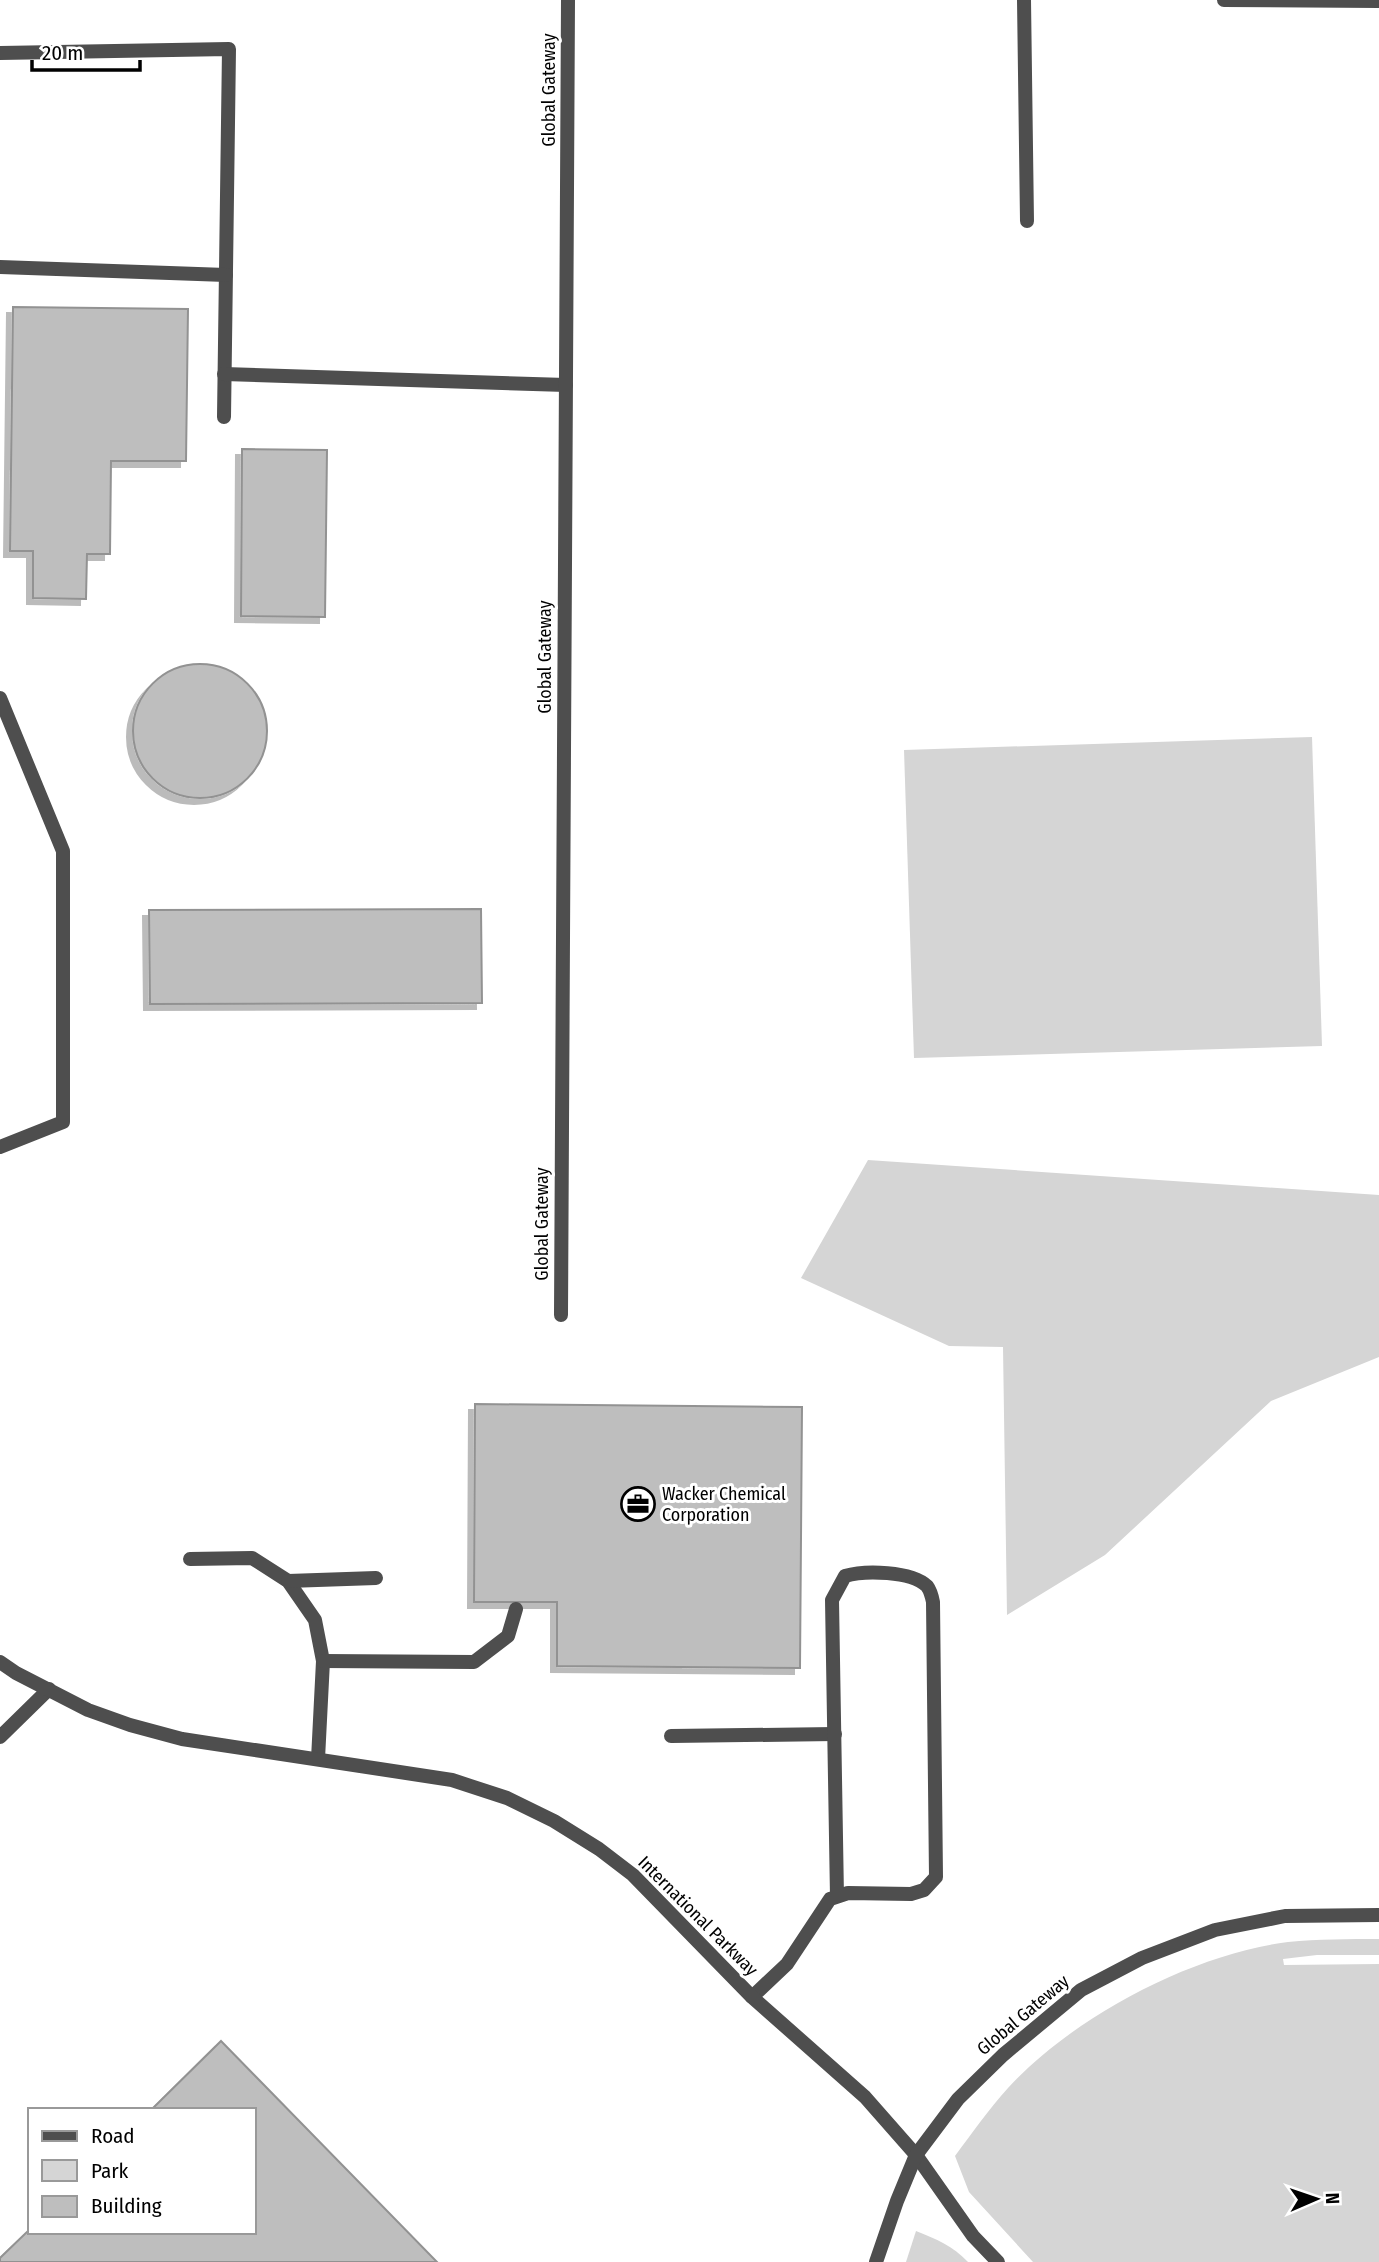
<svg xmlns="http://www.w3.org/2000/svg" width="1379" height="2262" font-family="'Fira Sans Condensed',sans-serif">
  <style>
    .green { fill: #d5d5d5 }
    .building { fill: #bebebe; stroke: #929292; stroke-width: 2; filter: url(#shadow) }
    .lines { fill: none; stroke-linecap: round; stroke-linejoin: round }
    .lane { stroke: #4e4e4e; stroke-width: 14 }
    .street { stroke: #4e4e4e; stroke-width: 14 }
    .labels { text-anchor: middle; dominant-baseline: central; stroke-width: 6; stroke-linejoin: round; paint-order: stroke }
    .street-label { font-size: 18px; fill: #000; stroke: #fff }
    .poi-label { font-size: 18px; fill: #000; stroke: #fff; text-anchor: start }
  </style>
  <defs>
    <filter id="shadow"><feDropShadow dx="-6" dy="6" stdDeviation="0" flood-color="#0004"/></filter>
  </defs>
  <rect width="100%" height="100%" fill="#fff"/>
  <g class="green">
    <polygon points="1312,737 1322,1046 914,1058 904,750"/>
    <polygon points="868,1160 1379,1195 1379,1357 1271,1401 1105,1555 1007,1615 1003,1347 949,1346 801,1278"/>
    <path d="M1379,1939V1955H1317L1283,1959L1284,1965L1379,1964V2262H1033L969,2192L955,2156C972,2133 989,2109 1008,2088C1073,2017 1192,1954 1288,1942C1318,1939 1349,1939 1379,1939Z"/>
    <path d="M916,2231C936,2239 953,2246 968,2262H906Z"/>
  </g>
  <g class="building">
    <polygon points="13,307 188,309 186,461 111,461 110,554 87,554 86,599 33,598 33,551 10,551"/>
    <polygon points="242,449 327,450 325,617 241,616"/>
    <circle cx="200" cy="731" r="67"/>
    <polygon points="481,909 482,1003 150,1004 149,910"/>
    <polygon points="475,1404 802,1407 800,1668 557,1666 557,1602 474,1602"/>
    <polygon points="221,2041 437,2262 0,2262 0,2258 30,2229 30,2232 254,2232 254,2110 151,2110"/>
  </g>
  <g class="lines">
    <g class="lane">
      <polyline points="1024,0 1027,221"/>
      <polyline points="1224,0 1379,1"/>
      <polyline points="0,53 229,49 224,417"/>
      <polyline points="0,267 226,275"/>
      <polyline points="224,374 566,385"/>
      <polyline points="0,698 63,851 63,1122 0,1147"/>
      <polyline points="561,1315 568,0"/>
      <polyline points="190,1559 252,1558 288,1581 315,1620 323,1661 318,1759"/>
      <polyline points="288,1581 376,1578"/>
      <polyline points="323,1661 474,1662 508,1636 516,1609"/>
      <polyline points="671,1736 835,1734"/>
      <polyline points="0,1737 49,1689"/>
      <path d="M752,1997L787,1964L830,1899L848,1893L911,1894L924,1890L936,1877L933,1602C932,1597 930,1590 927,1586C911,1571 865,1570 845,1576L832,1600L837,1897"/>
    </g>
    <g class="street">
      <polyline points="0,1662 16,1673 88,1710 130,1725 182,1739 452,1780 507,1798 554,1821 599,1849 633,1875 752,1997 865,2097 916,2155 973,2236 998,2262"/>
      <polyline points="876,2262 897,2201 916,2155 958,2099 1003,2055 1081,1990 1142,1958 1215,1930 1285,1916 1379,1915"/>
    </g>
  </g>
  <defs>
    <g id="office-ring" transform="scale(1.75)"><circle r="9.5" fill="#fff" stroke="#000" stroke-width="1.5"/><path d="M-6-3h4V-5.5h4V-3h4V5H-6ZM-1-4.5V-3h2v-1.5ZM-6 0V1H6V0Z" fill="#000"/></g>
  </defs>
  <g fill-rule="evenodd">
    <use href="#office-ring" x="638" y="1504"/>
  </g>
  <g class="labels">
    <g class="street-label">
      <text transform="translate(549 90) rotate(-90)">Global Gateway</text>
      <text transform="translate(545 657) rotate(-90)">Global Gateway</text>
      <text transform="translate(542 1224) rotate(-90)">Global Gateway</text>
      <text transform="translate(698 1916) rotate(45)">International Parkway</text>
      <text transform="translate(1023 2015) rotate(-40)">Global Gateway</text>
    </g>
    <g class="poi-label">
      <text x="662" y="1494">Wacker Chemical<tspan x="662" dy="21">Corporation</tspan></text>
    </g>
  </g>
  <rect x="28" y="2108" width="228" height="126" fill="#ffffff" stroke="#999999" stroke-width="2"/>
  <rect x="42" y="2131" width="35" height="10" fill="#4e4e4e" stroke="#999999" stroke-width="2"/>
  <text x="91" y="2143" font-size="21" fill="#000000">Road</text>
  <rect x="42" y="2160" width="35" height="21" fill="#d5d5d5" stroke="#999999" stroke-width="2"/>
  <text x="91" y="2178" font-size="21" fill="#000000">Park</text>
  <rect x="42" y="2196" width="35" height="21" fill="#bebebe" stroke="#999999" stroke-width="2"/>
  <text x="91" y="2213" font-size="21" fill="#000000">Building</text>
  <g transform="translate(1316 2199) rotate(88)" stroke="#ffffff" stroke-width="5" paint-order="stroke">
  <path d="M0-5L12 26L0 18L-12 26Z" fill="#000000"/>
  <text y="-10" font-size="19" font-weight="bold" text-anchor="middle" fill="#000000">N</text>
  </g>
  <path d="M32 60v10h108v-10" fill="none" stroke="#000000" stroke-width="3.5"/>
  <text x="42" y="60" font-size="21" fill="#000000" stroke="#ffffff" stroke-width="5" paint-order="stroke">20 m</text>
</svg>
